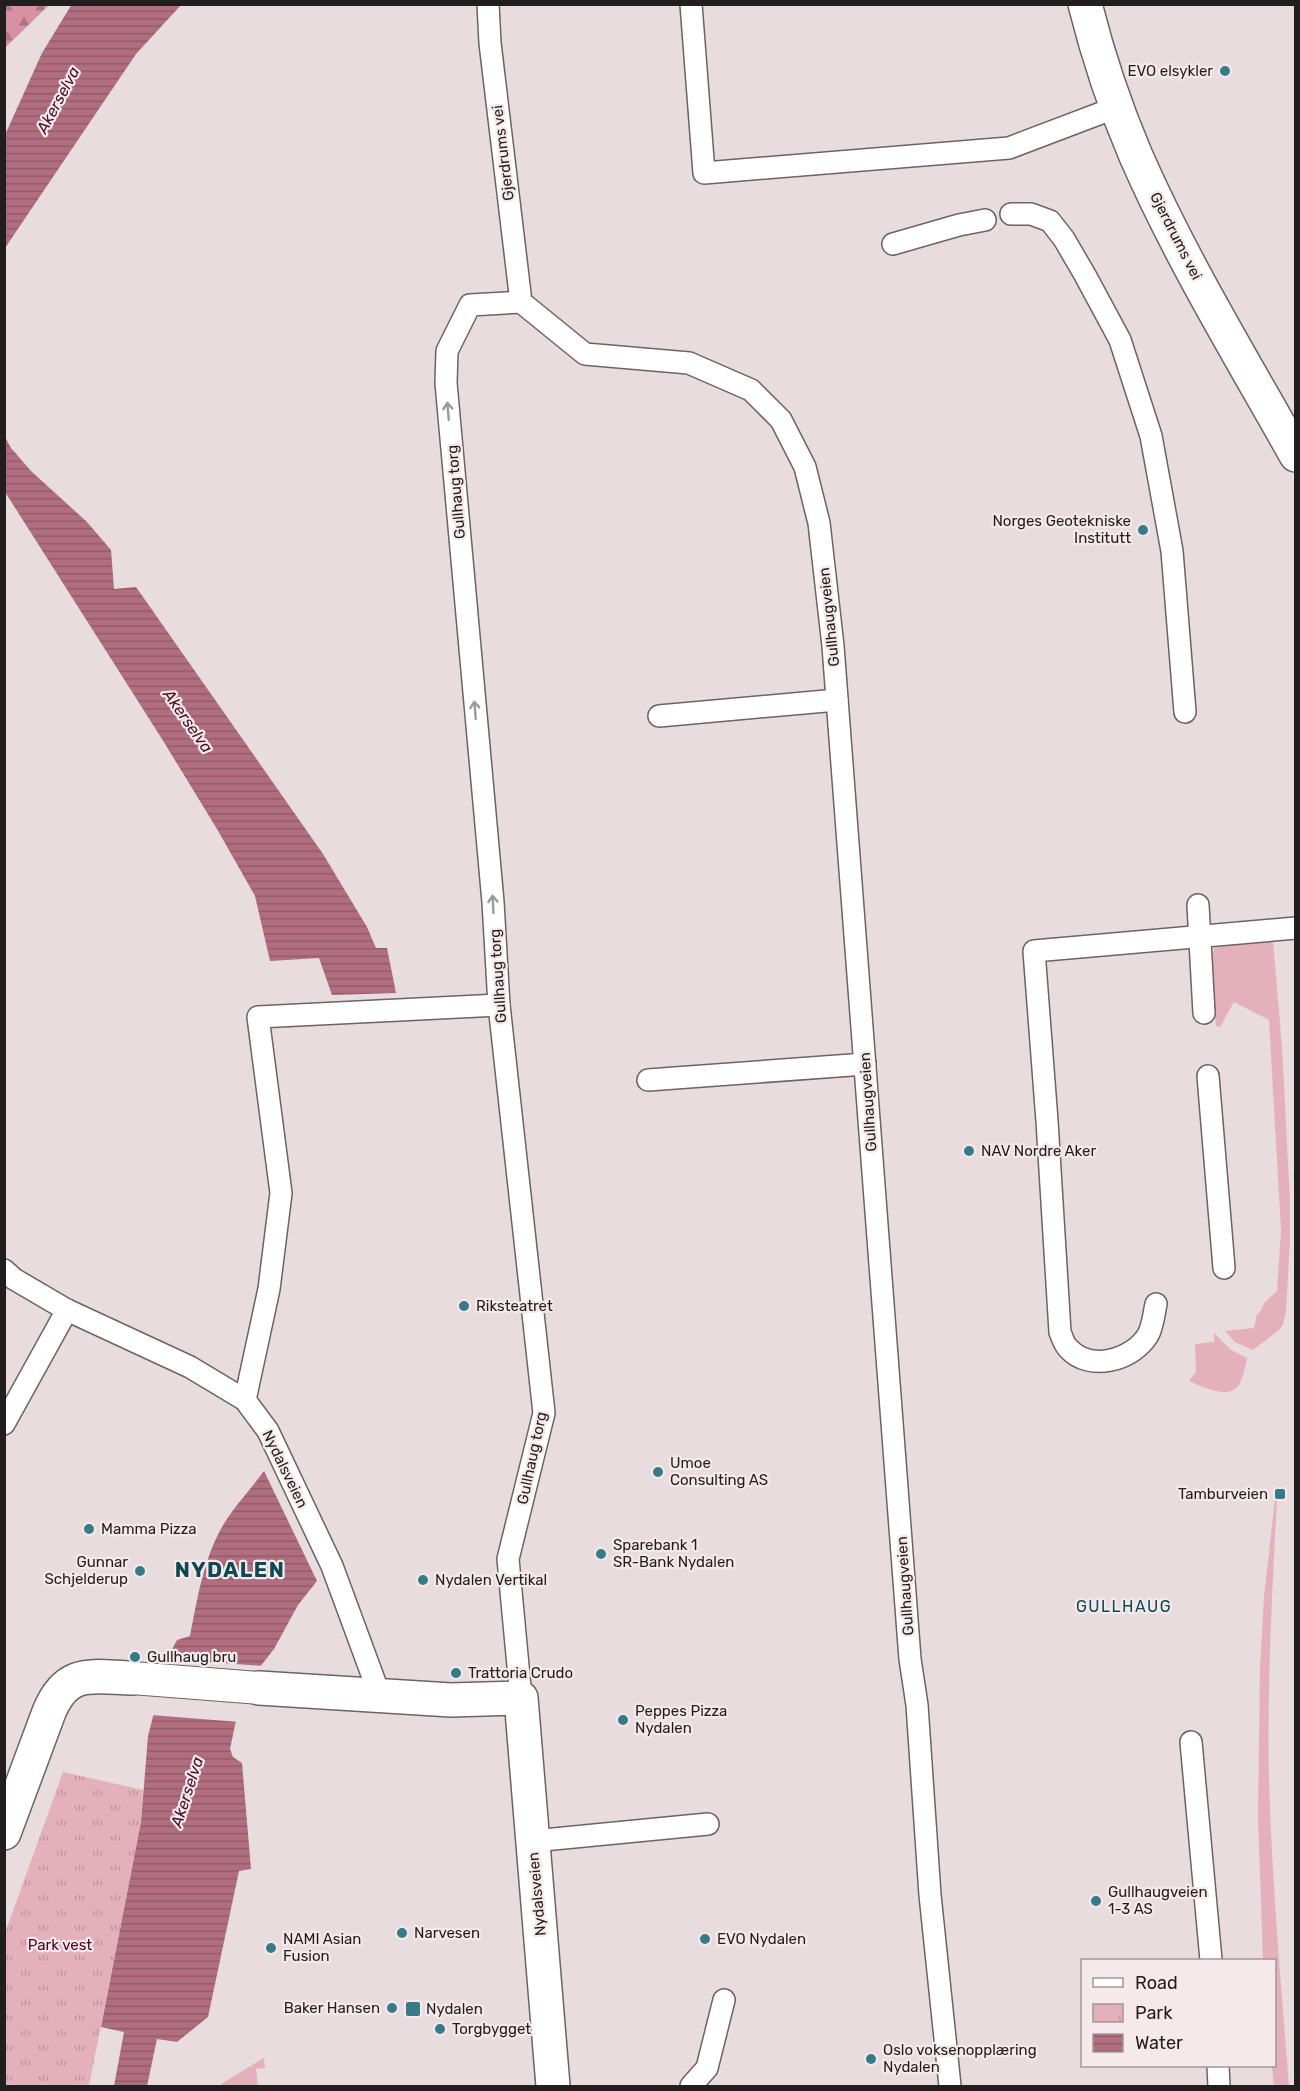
<svg xmlns="http://www.w3.org/2000/svg" width="1300" height="2091" font-family="Rubik,sans-serif">
  <style>
    .grass { fill: #e4b0bc }
    .forest { fill: url(#forest-firs) }
    .park { fill: url(#park-tufts) }
    .water { fill: url(#water-rules) }
    .pier { fill: #e8dcde }
    .lines { fill: none; stroke-linecap: round; stroke-linejoin: round }
    .service-casing { stroke: #6d6265; stroke-width: 24 }
    .pedestrian-casing { stroke: #6d6265; stroke-width: 34 }
    .minor-casing { stroke: #6d6265; stroke-width: 36 }
    .service { stroke: #fff; stroke-width: 21 }
    .pedestrian { stroke: #fff; stroke-width: 32 }
    .minor { stroke: #fff; stroke-width: 33 }
    .oneway { stroke: #9c999a }
    .poi-dot { fill: #367b88; stroke: #f5e9eb; stroke-width: 2 }
    .labels { text-anchor: middle; dominant-baseline: central; stroke-width: 4.5; stroke-linejoin: round; paint-order: stroke }
    .poi-label { font-size: 15px; fill: #221d1e; stroke: #f5e9eb; text-anchor: start }
    .street-label { font-size: 15px; fill: #221d1e; stroke: #f5e9eb }
    .park-label { font-size: 15px; fill: #560026; stroke: #f5e9eb }
    .water-label { font-size: 16px; font-style: italic; fill: #4b0d25; stroke: #f5e9eb }
    .neighbourhood-label { font-size: 16px; letter-spacing: 1.5px; fill: #0c4953; stroke: #f5e9eb }
    .district-label { font-size: 21px; font-weight: bold; letter-spacing: 1.5px; fill: #0c4953; stroke: #f5e9eb }
  </style>
  <defs>
    <pattern id="forest-firs" width="22" height="20" patternUnits="userSpaceOnUse" patternTransform="scale(1.5)"><rect width="22" height="20" fill="#d791a3"/><path d="M5 1l3.5 6h-7zM16 11l3.5 6h-7z" fill="#ae7684"/></pattern>
    <pattern id="park-tufts" width="24" height="20" patternUnits="userSpaceOnUse" patternTransform="scale(1.5)"><rect width="24" height="20" fill="#e4b0bc"/><path d="M3 7l-1-3M5 7V3M7 7l1-3M15 17l-1-3M17 17v-4M19 17l1-3" fill="none" stroke="#c397a1"/></pattern>
    <pattern id="water-rules" width="6" height="5" patternUnits="userSpaceOnUse" patternTransform="scale(1.5)"><rect width="6" height="5" fill="#b16e80"/><path d="M0 2.5h6" fill="none" stroke="#905a68"/></pattern>
  </defs>
  <rect width="100%" height="100%" fill="#e8dcde"/>
  <g class="grass">
    <polygon points="1273,941 1282,1047 1290,1201 1290,1239 1286,1311 1283,1325 1279,1330 1253,1350 1235,1342 1225,1331 1254,1328 1257,1314 1260,1312 1265,1302 1277,1291 1281,1231 1269,1020 1234,1002 1220,1027 1216,1026 1209,960 1215,948 1220,946"/>
    <path d="M1214,1333L1231,1350L1247,1358C1245,1367 1243,1379 1238,1386C1228,1400 1201,1386 1189,1381L1196,1372L1195,1344L1214,1342Z"/>
    <path d="M1275,1499H1277C1272,1593 1267,1687 1269,1781C1272,1883 1281,1985 1289,2086H1274L1272,2066H1274V1960H1263L1258,1818L1260,1669L1264,1597Z"/>
    <polygon points="264,2058 265,2068 256,2069 258,2086 223,2086 221,2084"/>
  </g>
  <polygon class="forest" points="5,4 49,4 49,5 5,48"/>
  <polygon class="park" points="63,1772 143,1790 141,1822 89,2086 5,2086 4,1936"/>
  <g class="water">
    <polygon points="72,4 181,5 136,54 5,248 5,135 42,53"/>
    <polygon points="4,435 11,448 31,471 87,522 111,550 114,589 136,587 323,854 367,927 376,948 387,948 396,993 332,995 319,958 270,961 255,896 217,829 162,739 5,492"/>
    <path d="M264,1471L317,1581L298,1605L274,1649L256,1672L239,1706L230,1749L233,1757L242,1763L251,1869L239,1871L208,2017L177,2042L157,2039L147,2086H114L124,2032L101,2027L141,1822L148,1736L168,1657L177,1640L190,1636C198,1595 205,1550 229,1516C240,1500 253,1486 264,1471Z"/>
  </g>
  <polygon class="pier" points="165,1659 264,1666 247,1694 239,1722 151,1715"/>
  <g class="lines">
    <g class="service-casing">
      <g id="service">
        <polyline points="488,4 490,43 521,302"/>
        <polyline points="691,4 704,173 1009,148 1117,107"/>
        <polyline points="1011,214 1031,214 1050,221 1064,239 1085,275 1120,340 1151,436 1172,551 1185,712"/>
        <polyline points="893,244 959,225 985,220"/>
        <polyline points="521,302 585,354 689,363 751,390 781,420 805,467 819,523 833,646 910,1659 917,1705 930,1895 950,2086"/>
        <polyline points="659,716 837,700"/>
        <polyline points="1198,905 1204,1013"/>
        <polyline points="1208,1076 1224,1268"/>
        <polyline points="648,1080 865,1064"/>
        <polyline points="4,1270 14,1279 67,1310 190,1367 245,1400 268,1431 332,1566 380,1696"/>
        <path d="M1156,1304C1154,1313 1153,1326 1148,1335C1132,1361 1089,1372 1068,1348C1064,1344 1062,1337 1060,1332L1047,1121L1034,951L1296,928"/>
        <polyline points="245,1400 269,1289 281,1193 258,1017 499,1005"/>
        <polyline points="4,1424 67,1310"/>
        <polyline points="521,1698 508,1559 544,1413 499,1005 493,902 446,383 447,351 470,305 521,302"/>
        <polyline points="1191,1742 1211,1960"/>
        <polyline points="533,1841 708,1824"/>
        <polyline points="1218,2066 1219,2086"/>
        <polyline points="691,2086 707,2068 724,2000"/>
      </g>
    </g>
    <g class="pedestrian-casing">
      <polyline id="pedestrian" points="132,1678 259,1688"/>
    </g>
    <g class="minor-casing">
      <g id="minor">
        <path d="M1085,4C1098,56 1115,107 1136,156C1181,259 1241,357 1296,455"/>
        <polyline points="259,1688 451,1700 521,1698 553,2086"/>
        <path d="M4,1833L49,1712C67,1668 92,1677 132,1678"/>
      </g>
    </g>
    <use href="#service" class="service"/>
    <use href="#pedestrian" class="pedestrian"/>
    <use href="#minor" class="minor"/>
  </g>
  <defs><path id="oneway-shaft" d="M-6 0H5M1.5-3L5.5 0L1.5 3" fill="none" stroke-width="1.6" stroke-linecap="round" stroke-linejoin="round" transform="scale(1.5)"/></defs>
  <g class="oneway">
    <use href="#oneway-shaft" transform="translate(448 411) rotate(-95)"/>
    <use href="#oneway-shaft" transform="translate(475 710) rotate(-95)"/>
    <use href="#oneway-shaft" transform="translate(493 904) rotate(-93)"/>
  </g>
  <g class="poi-dot">
    <circle cx="1225" cy="71" r="6"/>
    <circle cx="1143" cy="530" r="6"/>
    <circle cx="969" cy="1151" r="6"/>
    <circle cx="464" cy="1306" r="6"/>
    <circle cx="658" cy="1472" r="6"/>
    <rect x="1274" y="1488" width="12" height="12" rx="3"/>
    <circle cx="89" cy="1529" r="6"/>
    <circle cx="601" cy="1554" r="6"/>
    <circle cx="140" cy="1571" r="6"/>
    <circle cx="423" cy="1580" r="6"/>
    <circle cx="135" cy="1657" r="6"/>
    <circle cx="456" cy="1673" r="6"/>
    <circle cx="623" cy="1720" r="6"/>
    <circle cx="1096" cy="1901" r="6"/>
    <circle cx="402" cy="1933" r="6"/>
    <circle cx="705" cy="1939" r="6"/>
    <circle cx="271" cy="1948" r="6"/>
    <circle cx="392" cy="2008" r="6"/>
    <rect x="405" y="2001" width="16" height="16" rx="3"/>
    <circle cx="440" cy="2029" r="6"/>
    <circle cx="871" cy="2059" r="6"/>
  </g>
  <g class="labels">
    <g class="poi-label">
      <text x="1213" y="71" text-anchor="end">EVO elsykler</text>
      <text x="1131" y="521" text-anchor="end">Norges Geotekniske<tspan x="1131" dy="17">Institutt</tspan></text>
      <text x="981" y="1151">NAV Nordre Aker</text>
      <text x="476" y="1306">Riksteatret</text>
      <text x="670" y="1463">Umoe<tspan x="670" dy="17">Consulting AS</tspan></text>
      <text x="1268" y="1494" text-anchor="end">Tamburveien</text>
      <text x="101" y="1529">Mamma Pizza</text>
      <text x="613" y="1545">Sparebank 1<tspan x="613" dy="17">SR-Bank Nydalen</tspan></text>
      <text x="128" y="1562" text-anchor="end">Gunnar<tspan x="128" dy="17">Schjelderup</tspan></text>
      <text x="435" y="1580">Nydalen Vertikal</text>
      <text x="147" y="1657">Gullhaug bru</text>
      <text x="468" y="1673">Trattoria Crudo</text>
      <text x="635" y="1711">Peppes Pizza<tspan x="635" dy="17">Nydalen</tspan></text>
      <text x="1108" y="1892">Gullhaugveien<tspan x="1108" dy="17">1-3 AS</tspan></text>
      <text x="414" y="1933">Narvesen</text>
      <text x="283" y="1939">NAMI Asian<tspan x="283" dy="17">Fusion</tspan></text>
      <text x="717" y="1939">EVO Nydalen</text>
      <text x="380" y="2008" text-anchor="end">Baker Hansen</text>
      <text x="426" y="2009">Nydalen</text>
      <text x="452" y="2029">Torgbygget</text>
      <text x="883" y="2050">Oslo voksenopplæring<tspan x="883" dy="17">Nydalen</tspan></text>
    </g>
    <g class="street-label">
      <text transform="translate(503 153) rotate(-97)">Gjerdrums vei</text>
      <text transform="translate(1176 236) rotate(63)">Gjerdrums vei</text>
      <text transform="translate(456 492) rotate(-95)">Gullhaug torg</text>
      <text transform="translate(829 617) rotate(-96)">Gullhaugveien</text>
      <text transform="translate(498 976) rotate(-94)">Gullhaug torg</text>
      <text transform="translate(868 1102) rotate(-94)">Gullhaugveien</text>
      <text transform="translate(532 1458) rotate(-78)">Gullhaug torg</text>
      <text transform="translate(285 1469) rotate(64)">Nydalsveien</text>
      <text transform="translate(905 1586) rotate(-94)">Gullhaugveien</text>
      <text transform="translate(537 1894) rotate(-95)">Nydalsveien</text>
    </g>
    <g class="park-label">
      <text x="60" y="1945">Park vest</text>
    </g>
    <g class="water-label">
      <text transform="translate(58 100) rotate(-62)">Akerselva</text>
      <text transform="translate(188 721) rotate(55)">Akerselva</text>
      <text transform="translate(187 1792) rotate(-72)">Akerselva</text>
    </g>
    <g class="neighbourhood-label">
      <text x="1124" y="1606">GULLHAUG</text>
    </g>
    <g class="district-label">
      <text x="230" y="1569">NYDALEN</text>
    </g>
  </g>
  <rect width="1300" height="2091" fill="none" stroke="#221d1e" stroke-width="12"/>
  <rect x="1081" y="1959" width="195" height="108" fill="#f5e9eb" stroke="#a19799" stroke-width="1.5"/>
  <rect x="1093" y="1978" width="30" height="9" fill="#ffffff" stroke="#a19799" stroke-width="1.5"/>
  <text x="1135" y="1989" font-size="18" fill="#221d1e">Road</text>
  <rect x="1093" y="2004" width="30" height="18" fill="url(#park-tufts)" stroke="#a19799" stroke-width="1.5"/>
  <text x="1135" y="2019" font-size="18" fill="#221d1e">Park</text>
  <rect x="1093" y="2034" width="30" height="18" fill="url(#water-rules)" stroke="#a19799" stroke-width="1.5"/>
  <text x="1135" y="2049" font-size="18" fill="#221d1e">Water</text>
</svg>
